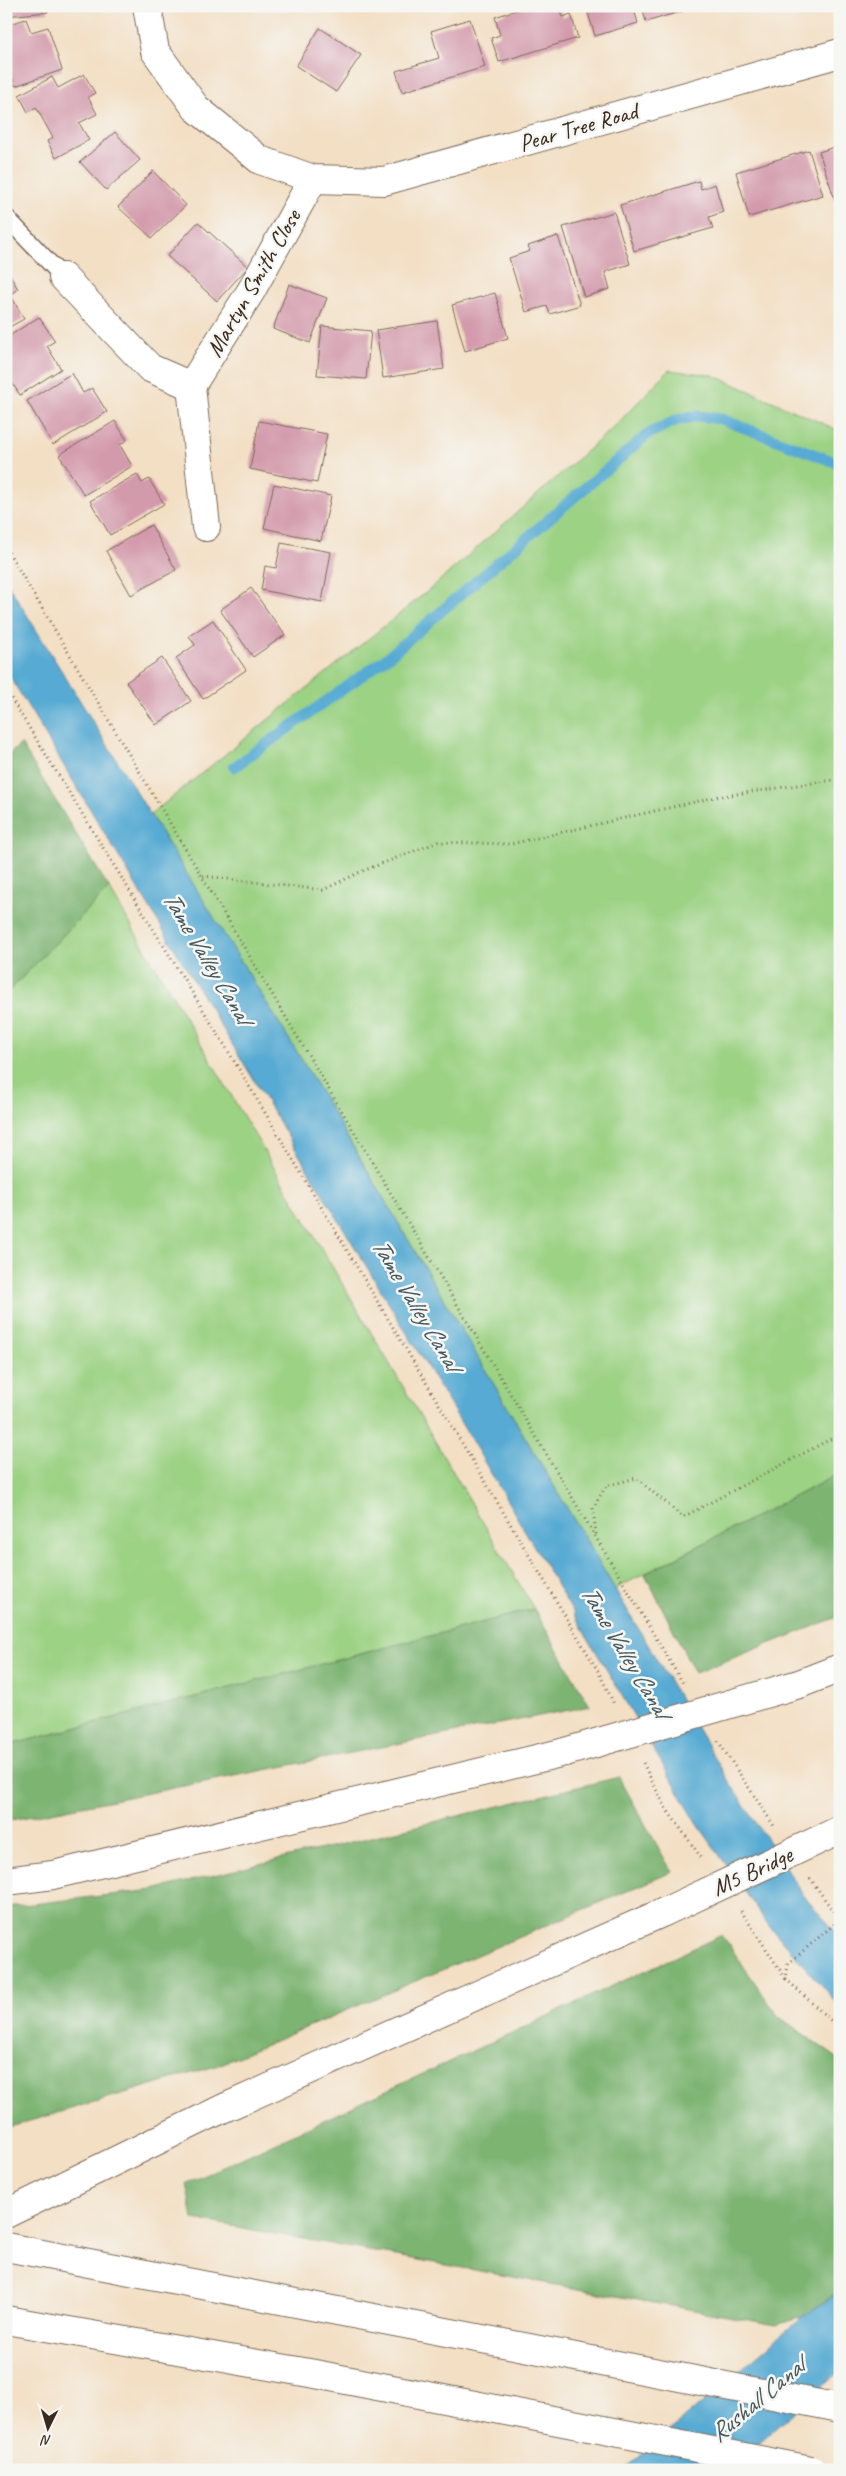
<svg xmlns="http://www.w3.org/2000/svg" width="846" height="2476" font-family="Caveat,sans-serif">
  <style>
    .green { fill: #9cd284; stroke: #6c7e51 }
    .forest { fill: #7db472; stroke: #5c6f48 }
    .water { fill: #57aad3; stroke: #496a78 }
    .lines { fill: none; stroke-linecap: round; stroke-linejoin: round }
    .stream { stroke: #57aad3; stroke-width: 11 }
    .building { fill: #d39aac }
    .service-casing { stroke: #7b6958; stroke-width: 19 }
    .minor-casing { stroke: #7b6958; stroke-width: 30 }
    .motorway-casing { stroke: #7b6958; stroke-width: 30 }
    .path { stroke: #7b6958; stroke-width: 3; stroke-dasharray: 1 4; stroke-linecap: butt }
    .service { stroke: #fff; stroke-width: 16 }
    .minor { stroke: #fff; stroke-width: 28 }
    .motorway { stroke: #fff; stroke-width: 28 }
    .motorway-bridge-casing { stroke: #7b6958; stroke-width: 30; stroke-linecap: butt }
    .path-bridge { stroke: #7b6958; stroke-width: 3; stroke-dasharray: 1 4; stroke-linecap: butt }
    .motorway-bridge { stroke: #fff; stroke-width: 28 }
    .labels { text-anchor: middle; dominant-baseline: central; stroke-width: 5; stroke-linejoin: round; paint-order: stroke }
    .street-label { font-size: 24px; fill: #3b2a1e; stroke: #f6f6f2 }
    .water-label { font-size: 25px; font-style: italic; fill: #45575d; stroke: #f6f6f2 }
  </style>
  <rect width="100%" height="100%" fill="#f6f6f2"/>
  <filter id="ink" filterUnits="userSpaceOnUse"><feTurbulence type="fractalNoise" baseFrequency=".02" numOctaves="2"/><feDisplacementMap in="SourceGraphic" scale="10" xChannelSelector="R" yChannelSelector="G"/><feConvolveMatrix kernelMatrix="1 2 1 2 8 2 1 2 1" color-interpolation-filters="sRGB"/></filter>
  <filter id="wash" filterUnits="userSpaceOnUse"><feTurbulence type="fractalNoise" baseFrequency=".0096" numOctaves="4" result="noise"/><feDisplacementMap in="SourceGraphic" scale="20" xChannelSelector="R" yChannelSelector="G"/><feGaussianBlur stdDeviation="1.12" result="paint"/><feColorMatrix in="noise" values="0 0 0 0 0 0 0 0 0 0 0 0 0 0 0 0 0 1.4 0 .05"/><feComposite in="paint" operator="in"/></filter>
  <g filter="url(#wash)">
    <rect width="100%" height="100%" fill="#f3dfc4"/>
    <g class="green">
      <polygon points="669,370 713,375 840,431 840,1473 615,1589 297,1052 150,815 429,590 614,427"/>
      <polygon points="109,888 534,1609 6,1746 6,994"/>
    </g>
    <g class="forest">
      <polygon points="21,744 109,888 6,994 6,757"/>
      <polygon points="840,1473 840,1616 695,1673 645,1574"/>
      <polygon points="534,1609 590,1706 6,1821 6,1746"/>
      <polygon points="619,1777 672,1872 216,2066 6,2128 6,1907 153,1890"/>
      <polygon points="722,1935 778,2016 840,2060 840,2290 802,2317 776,2325 193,2219 186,2184"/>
    </g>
    <g class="water">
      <polygon points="6,581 297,1052 728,1780 807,1900 840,1936 840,2007 769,1926 697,1823 472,1441 6,670"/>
      <polygon points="840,2290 840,2371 728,2470 624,2470 802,2317"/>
    </g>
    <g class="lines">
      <polyline class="stream" points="234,767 388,657 648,434 677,420 698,416 721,419 840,464"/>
    </g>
    <g id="blocks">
      <g class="building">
        <polygon points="6,6 47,6 48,12 6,16"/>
        <polygon points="529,6 559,6 563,17 571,14 578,38 499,62 491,38 500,35 495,17"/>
        <polygon points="586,6 633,6 638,23 595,36"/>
        <polygon points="642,6 688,6 689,9 646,22"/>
        <polygon points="26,19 31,32 48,27 62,70 15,86 6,59 6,25"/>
        <polygon points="470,19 485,67 402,92 396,71 439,58 431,31"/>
        <polygon points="320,28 361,55 336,92 296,66"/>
        <polygon points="84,74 95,93 88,97 97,114 79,123 89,140 56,158 47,141 53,138 36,107 28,112 19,95 52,77 58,88"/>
        <polygon points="115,132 140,160 106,190 80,162"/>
        <polygon points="840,145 840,199 835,200 819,152"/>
        <polygon points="809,150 823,195 749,217 736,172"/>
        <polygon points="153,171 186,205 152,238 118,207"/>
        <polygon points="699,181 701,189 715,184 723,212 709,217 713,228 634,251 620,205"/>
        <polygon points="614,212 630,264 605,272 610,289 584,297 563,227"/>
        <polygon points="198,222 248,267 217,301 167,256"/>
        <polygon points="558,236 580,305 550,314 547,306 526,312 509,258 530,251 528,246"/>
        <polygon points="6,269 18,289 10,294 24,319 6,329"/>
        <polygon points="289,284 327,298 310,343 273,329"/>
        <polygon points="495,293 508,338 465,351 452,305"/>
        <polygon points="39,317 55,341 47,346 61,369 20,395 6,374 6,338"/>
        <polygon points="437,321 444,369 383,378 376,330"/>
        <polygon points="322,326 371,331 366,379 317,375"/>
        <polygon points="72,373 83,393 92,388 107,412 53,445 27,401"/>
        <polygon points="115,421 127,440 120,445 132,466 84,495 59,455"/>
        <polygon points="259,421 327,434 317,483 250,469"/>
        <polygon points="137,474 142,483 149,479 164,504 110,535 90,501"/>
        <polygon points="274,484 331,496 321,541 264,528"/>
        <polygon points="151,525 176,570 131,595 106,551"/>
        <polygon points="281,543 331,552 322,602 261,590 265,566 276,568"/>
        <polygon points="251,588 285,635 253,657 220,610"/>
        <polygon points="213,620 246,670 203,699 176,658 195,645 189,636"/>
        <polygon points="162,658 191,701 156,725 126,682"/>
      </g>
    </g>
  </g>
  <g filter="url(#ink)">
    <use href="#blocks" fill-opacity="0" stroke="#7b6958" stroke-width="1"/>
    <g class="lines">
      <g class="service-casing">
        <polyline id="service" points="6,217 63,277"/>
      </g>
      <g class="minor-casing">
        <g id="minor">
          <polyline points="147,6 155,51 196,108 260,160 313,179 384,181 840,53"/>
          <polyline points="63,277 150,368 191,386"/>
          <polyline points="206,527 191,386 251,291 313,179"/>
        </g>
      </g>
      <g class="motorway-casing">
        <g id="motorway">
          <polyline points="799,1684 840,1668"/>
          <polyline points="6,1881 53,1875 565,1752"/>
          <polyline points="6,2214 224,2108 664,1912"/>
        </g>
      </g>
      <g class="path">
        <polyline points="6,548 684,1685"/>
        <polyline points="6,690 224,1044 598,1671 614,1704"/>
        <polyline points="203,876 323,890 360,872 438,842 511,844 716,797 840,779"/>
        <polyline points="596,1534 593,1508 606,1486 636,1478 683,1517 840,1434"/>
        <polyline points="718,1741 774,1826"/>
        <polyline points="643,1763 665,1807 703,1860"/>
        <polyline points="810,1878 840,1921"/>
        <polyline points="741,1911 786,1979"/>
        <polyline points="788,1964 786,1979 840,2029"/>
      </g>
      <use href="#service" class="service"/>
      <use href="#minor" class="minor"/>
      <use href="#motorway" class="motorway"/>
      <g class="motorway-bridge-casing">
        <g id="motorway-bridge">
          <polyline points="565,1752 799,1684"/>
          <polyline points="664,1912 840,1830"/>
          <polyline points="6,2247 840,2408"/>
          <polyline points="6,2320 315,2374 811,2470"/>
        </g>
      </g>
      <polyline class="path-bridge" points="788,1964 840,1919"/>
      <use href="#motorway-bridge" class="motorway-bridge"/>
    </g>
  </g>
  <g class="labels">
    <g class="street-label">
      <text transform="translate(578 127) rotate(-16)">Pear Tree Road</text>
      <text transform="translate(253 283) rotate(-60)">Martyn Smith Close</text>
      <text transform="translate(752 1871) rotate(-25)">M5 Bridge</text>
    </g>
    <g class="water-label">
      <text transform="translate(207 957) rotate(59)">Tame Valley Canal</text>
      <text transform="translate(416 1304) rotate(59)">Tame Valley Canal</text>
      <text transform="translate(625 1651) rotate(59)">Tame Valley Canal</text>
      <text transform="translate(757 2400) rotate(-40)">Rushall Canal</text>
    </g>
  </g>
  <rect width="846" height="2476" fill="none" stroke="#f6f6f2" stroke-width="25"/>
  <g transform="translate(48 2428) rotate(185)" stroke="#f6f6f2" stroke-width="4" paint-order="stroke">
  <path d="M0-4L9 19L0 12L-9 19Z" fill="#3b2a1e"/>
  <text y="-8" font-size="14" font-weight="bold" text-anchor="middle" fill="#3b2a1e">N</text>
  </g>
</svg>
